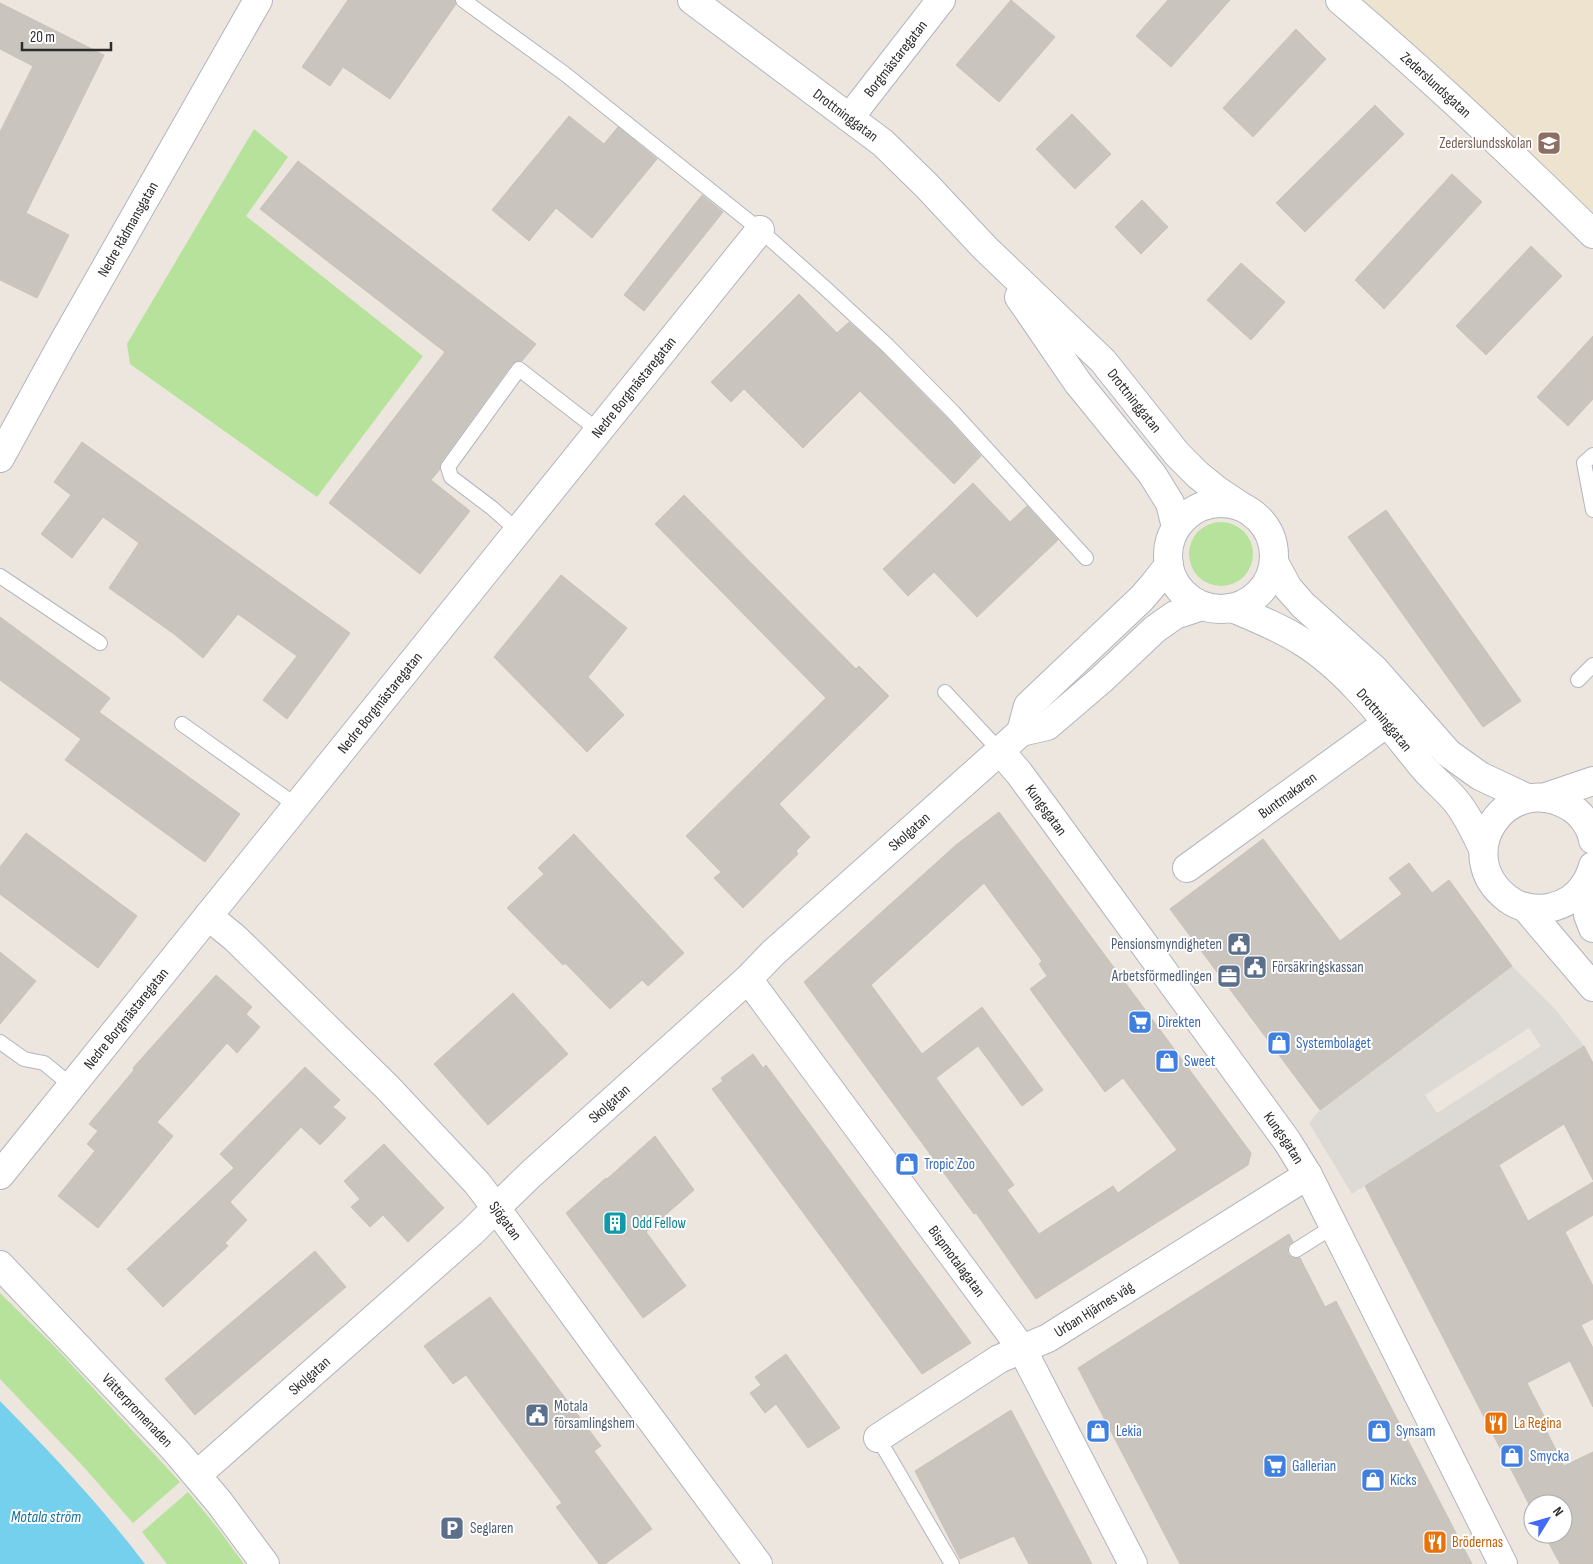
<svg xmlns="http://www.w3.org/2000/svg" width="1593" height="1564" font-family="'Sofia Sans Condensed',sans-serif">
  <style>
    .education { fill: #eee3ce }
    .green { fill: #b6e29c }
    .plaza { fill: #ddd9d5; fill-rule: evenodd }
    .water { fill: #74d0ec }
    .building { fill: #c9c4bd; stroke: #c9c2b8; fill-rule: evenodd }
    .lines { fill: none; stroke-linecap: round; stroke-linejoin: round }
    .lane-casing { stroke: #b2b5bf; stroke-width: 16 }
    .street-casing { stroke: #b2b5bf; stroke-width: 30 }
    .secondary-casing { stroke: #b2b5bf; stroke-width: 30 }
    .lane { stroke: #fff; stroke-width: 14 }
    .street { stroke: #fff; stroke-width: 28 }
    .secondary { stroke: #fff; stroke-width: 28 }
    .labels { text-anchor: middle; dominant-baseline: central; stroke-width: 4; stroke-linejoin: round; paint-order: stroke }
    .street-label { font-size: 15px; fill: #2c2c2c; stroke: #fff }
    .education-label { font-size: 15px; fill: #785e54; stroke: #fff; text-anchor: end }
    .service-label { font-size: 15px; fill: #4e5e75; stroke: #fff; text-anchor: start }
    .shop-label { font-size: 15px; fill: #366cbe; stroke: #fff; text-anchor: start }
    .culture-label { font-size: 15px; fill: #0d838f; stroke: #fff; text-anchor: start }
    .food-label { font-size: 15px; fill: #c56008; stroke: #fff; text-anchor: start }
    .water-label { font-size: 16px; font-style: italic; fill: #10709b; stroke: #fff }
  </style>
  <rect width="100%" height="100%" fill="#ede6de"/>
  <polygon class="education" points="1355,0 1593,0 1593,228"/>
  <g class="green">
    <polygon points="254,129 288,157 246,216 423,356 317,497 130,364 127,344"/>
    <circle cx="1221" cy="554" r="32"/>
    <polygon points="0,1293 56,1348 180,1482 133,1523 81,1464 0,1379"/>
    <polygon points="188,1492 216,1526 244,1564 167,1564 142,1532"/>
  </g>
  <path class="plaza" d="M1512,966L1555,1009L1584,1046L1352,1194L1309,1123L1320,1110ZM1529,1028L1541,1046L1437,1113L1425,1095Z"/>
  <path class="water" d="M0,1401C51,1453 101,1506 145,1564H0Z"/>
  <g class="building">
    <polygon points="348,0 454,0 456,4 390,99 343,67 330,86 302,67"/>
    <polygon points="1011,0 1055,37 999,102 956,65"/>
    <polygon points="1168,0 1230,0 1171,67 1136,36"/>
    <polygon points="0,3 104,55 26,213 69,235 37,298 0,280 0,132 33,66 0,49"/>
    <polygon points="1296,29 1326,59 1253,137 1223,108"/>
    <polygon points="1375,105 1404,134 1305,232 1276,203"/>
    <polygon points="1072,114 1111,154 1075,189 1036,149"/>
    <polygon points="569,116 604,144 618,127 657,159 592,238 556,208 529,241 492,210"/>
    <polygon points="298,161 536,344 522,361 516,361 512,364 441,462 440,469 431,480 470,511 420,574 329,503 445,352 260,209"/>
    <polygon points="1452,174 1482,202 1384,309 1355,280"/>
    <polygon points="702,195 723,212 644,311 624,295"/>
    <polygon points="1142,200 1168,227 1141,254 1115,227"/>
    <polygon points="1531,246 1562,276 1486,355 1456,326"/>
    <polygon points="1241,263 1285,302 1251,340 1207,300"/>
    <polygon points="799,294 837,333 849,322 882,352 947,418 981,456 954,484 860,391 803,448 744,389 731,402 711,382"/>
    <polygon points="1593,336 1593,399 1568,426 1537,397"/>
    <polygon points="82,442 350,633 287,719 263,700 297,656 238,614 203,658 174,634 109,588 139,543 103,517 72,558 41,534 71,495 54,482"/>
    <polygon points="973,483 1010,522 1027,506 1058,540 977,617 934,572 908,596 883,569"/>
    <polygon points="684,495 856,669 859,666 889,696 779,804 810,837 796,851 798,854 743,908 714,878 721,872 686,836 826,698 655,524"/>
    <polygon points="1386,510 1521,701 1483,727 1348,537"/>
    <polygon points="561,575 627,628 588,677 624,715 587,752 494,657"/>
    <polygon points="0,617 110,698 99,712 240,814 205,862 65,760 81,739 0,680"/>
    <path d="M999,812L1251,1153L1248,1165L1036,1299L976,1213L974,1214L804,982L956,845ZM984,883L1042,961L1039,964L1047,976L1030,989L1105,1092L1123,1078L1177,1150L1118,1193L1113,1186L1039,1234L1007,1190L1014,1185L936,1078L978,1046L1022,1106L1043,1090L982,1007L922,1054L871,985Z"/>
    <polygon points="26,833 137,916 98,968 0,894 0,867"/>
    <polygon points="574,834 684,953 648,986 642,980 610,1009 565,963 563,965 507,908 544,874 538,868"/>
    <polygon points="1263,839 1340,941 1402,894 1389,878 1409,863 1432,893 1449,880 1512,966 1320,1110 1170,909"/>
    <polygon points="0,952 36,981 0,1024"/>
    <polygon points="216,975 252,1007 246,1014 260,1027 237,1053 227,1043 157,1122 173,1136 98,1228 58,1196 95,1151 87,1144 98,1131 89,1124 134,1070 133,1068"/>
    <polygon points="513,993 568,1054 488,1125 434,1064"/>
    <polygon points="1584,1046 1593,1063 1593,1180 1564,1124 1499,1165 1528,1221 1593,1182 1593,1215 1565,1232 1593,1286 1593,1319 1581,1325 1593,1348 1593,1407 1570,1361 1527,1383 1547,1422 1543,1424 1564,1466 1593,1452 1593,1564 1560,1564 1544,1534 1563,1534 1563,1504 1533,1504 1533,1512 1365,1186"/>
    <polygon points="753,1054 763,1068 766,1065 971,1343 922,1374 712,1089 723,1081 721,1078"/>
    <polygon points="305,1067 340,1100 333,1107 346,1118 320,1145 301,1127 230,1202 247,1220 225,1243 228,1246 163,1307 127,1269 234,1168 220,1154"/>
    <polygon points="655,1136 694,1190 646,1232 686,1286 643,1318 566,1213 606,1178 607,1179"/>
    <polygon points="384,1144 444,1208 408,1242 383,1215 370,1227 351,1207 360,1199 344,1181"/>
    <polygon points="1289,1234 1293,1242 1288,1246 1288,1254 1292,1258 1300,1258 1325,1307 1336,1301 1472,1564 1180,1564 1078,1368"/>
    <polygon points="315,1251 346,1287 195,1415 165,1379"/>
    <polygon points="490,1297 601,1446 594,1451 652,1529 605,1564 599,1564 556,1507 562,1503 466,1375 453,1384 424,1346"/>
    <polygon points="786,1354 840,1428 808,1448 776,1404 765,1413 750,1393 761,1385 755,1377"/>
    <polygon points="1011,1410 1092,1564 1029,1564 1014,1536 960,1559 915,1471"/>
  </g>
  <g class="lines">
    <g class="lane-casing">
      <g id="lane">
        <polyline points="463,0 565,74 760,230 824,287 888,346 953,412 1086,558"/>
        <polyline points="1593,455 1584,463 1593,510"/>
        <polyline points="518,531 492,508 451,477 448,467 519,369 599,431"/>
        <polyline points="0,576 100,643"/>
        <polyline points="1578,680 1593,665"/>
        <polyline points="945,692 1000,751"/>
        <polyline points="182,724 297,806"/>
        <polyline points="0,1042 24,1059 44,1063 72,1086"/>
        <polyline points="1296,1250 1334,1226"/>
        <polyline points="878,1438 952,1564"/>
      </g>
    </g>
    <g class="street-casing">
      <g id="street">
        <path id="s1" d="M1340,0C1428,75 1511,153 1593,234"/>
        <path id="s2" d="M850,117L941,0"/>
        <path id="s3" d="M0,458L59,350L258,0"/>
        <path id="s4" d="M1000,751L1019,773L1050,815L1287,1141L1308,1175L1503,1564"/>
        <path id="s5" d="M1187,868L1387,723"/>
        <path id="s6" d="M748,979L1022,1349L1133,1564"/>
        <path id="s7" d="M0,1175L760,230"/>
        <path id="s8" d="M0,1265L176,1451L219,1502L265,1564"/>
        <path id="s9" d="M878,1438L999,1359L1048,1338L1308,1175"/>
        <path id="s10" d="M197,1475L472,1232L496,1208L477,1183L388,1088L235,938L208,916"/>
      </g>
    </g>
    <g class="secondary-casing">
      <g id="secondary">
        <path id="s11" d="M692,0L883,143L927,186L985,248L1103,361L1177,454L1198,475L1218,491L1242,507"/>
        <polyline points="1019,297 1078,383 1152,474 1170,503 1176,527"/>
        <circle cx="1221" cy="556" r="53"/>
        <polyline points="1274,562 1288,588 1303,605 1375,670 1448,753 1480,776 1527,798"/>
        <path id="s12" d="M1232,608C1256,618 1279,627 1301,641C1348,669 1388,724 1423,767C1433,779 1445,788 1455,800C1467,814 1475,832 1483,849"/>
        <polyline points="1021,732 1028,706 1142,598 1154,584 1169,565"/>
        <polyline points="1546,797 1593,781"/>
        <path d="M1593,840C1591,827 1581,813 1570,807C1507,769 1449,855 1508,899C1532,917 1570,909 1585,884C1589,879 1591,872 1593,866"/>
        <polyline points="1585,884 1588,915 1593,928"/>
        <polyline points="1525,907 1593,987"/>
        <path id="s13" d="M758,1564L606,1359L496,1208L531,1174L748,979L773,953L1021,732L1047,726L1102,679L1155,629L1175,615L1202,606"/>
      </g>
    </g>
    <use href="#lane" class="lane"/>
    <use href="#street" class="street"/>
    <use href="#secondary" class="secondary"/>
  </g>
  <defs>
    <g id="school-square" transform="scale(1.25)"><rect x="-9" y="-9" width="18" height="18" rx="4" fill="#8d6e63" stroke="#fff"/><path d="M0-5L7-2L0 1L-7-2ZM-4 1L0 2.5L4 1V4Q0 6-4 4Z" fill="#fff"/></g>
    <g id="civic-square" transform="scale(1.25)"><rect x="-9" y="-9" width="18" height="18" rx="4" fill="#5c6f8a" stroke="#fff"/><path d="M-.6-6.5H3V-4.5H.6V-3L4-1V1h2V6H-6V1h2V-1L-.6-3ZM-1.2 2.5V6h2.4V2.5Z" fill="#fff"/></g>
    <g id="office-square" transform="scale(1.25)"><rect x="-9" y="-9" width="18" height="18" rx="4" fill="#5c6f8a" stroke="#fff"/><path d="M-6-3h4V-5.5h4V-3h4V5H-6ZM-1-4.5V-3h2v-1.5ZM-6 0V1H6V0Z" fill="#fff"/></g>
    <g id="supermarket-square" transform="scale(1.25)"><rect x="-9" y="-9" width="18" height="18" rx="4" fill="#3f7fe0" stroke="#fff"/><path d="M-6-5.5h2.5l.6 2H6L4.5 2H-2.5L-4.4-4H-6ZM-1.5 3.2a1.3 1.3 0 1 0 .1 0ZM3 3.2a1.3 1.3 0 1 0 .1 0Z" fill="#fff"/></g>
    <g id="shop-square" transform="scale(1.25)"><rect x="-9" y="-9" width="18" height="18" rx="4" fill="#3f7fe0" stroke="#fff"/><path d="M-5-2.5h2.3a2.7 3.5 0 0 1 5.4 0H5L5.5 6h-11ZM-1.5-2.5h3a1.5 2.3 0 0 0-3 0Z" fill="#fff"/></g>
    <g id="building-square" transform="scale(1.25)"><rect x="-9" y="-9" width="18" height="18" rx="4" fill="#0f9aa8" stroke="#fff"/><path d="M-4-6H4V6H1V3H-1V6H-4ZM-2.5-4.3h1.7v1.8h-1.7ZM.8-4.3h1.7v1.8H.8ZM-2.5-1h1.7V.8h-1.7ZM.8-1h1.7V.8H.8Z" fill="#fff"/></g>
    <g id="restaurant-square" transform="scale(1.25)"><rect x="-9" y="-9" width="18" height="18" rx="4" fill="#e8710a" stroke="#fff"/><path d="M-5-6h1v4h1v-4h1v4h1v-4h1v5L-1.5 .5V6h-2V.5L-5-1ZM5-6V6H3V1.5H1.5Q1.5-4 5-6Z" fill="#fff"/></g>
    <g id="parking-square" transform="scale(1.25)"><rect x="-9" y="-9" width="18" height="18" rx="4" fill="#5c6f8a" stroke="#fff"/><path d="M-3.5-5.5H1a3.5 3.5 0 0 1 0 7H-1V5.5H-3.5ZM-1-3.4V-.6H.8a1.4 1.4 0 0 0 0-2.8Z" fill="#fff"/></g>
  </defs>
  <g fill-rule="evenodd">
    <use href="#school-square" x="1549" y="143"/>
    <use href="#civic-square" x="1239" y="944"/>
    <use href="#civic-square" x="1255" y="967"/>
    <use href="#office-square" x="1229" y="976"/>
    <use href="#supermarket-square" x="1140" y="1022"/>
    <use href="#shop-square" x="1279" y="1043"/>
    <use href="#shop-square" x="1167" y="1061"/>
    <use href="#shop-square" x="907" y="1164"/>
    <use href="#building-square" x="615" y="1223"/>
    <use href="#civic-square" x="537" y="1415"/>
    <use href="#restaurant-square" x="1496" y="1423"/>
    <use href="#shop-square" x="1098" y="1431"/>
    <use href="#shop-square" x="1379" y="1431"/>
    <use href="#shop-square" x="1512" y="1456"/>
    <use href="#supermarket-square" x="1275" y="1466"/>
    <use href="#shop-square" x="1373" y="1480"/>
    <use href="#parking-square" x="452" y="1528"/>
    <use href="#restaurant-square" x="1435" y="1542"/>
  </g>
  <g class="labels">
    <g class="street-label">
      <text stroke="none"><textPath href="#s2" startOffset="74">Borgmästaregatan</textPath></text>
      <text stroke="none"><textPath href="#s1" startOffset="128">Zederslundsgatan</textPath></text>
      <text stroke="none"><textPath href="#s11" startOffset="192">Drottninggatan</textPath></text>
      <text stroke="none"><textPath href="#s3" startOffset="262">Nedre Rådmansgatan</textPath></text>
      <text stroke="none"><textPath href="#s7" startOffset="1011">Nedre Borgmästaregatan</textPath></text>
      <text stroke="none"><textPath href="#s11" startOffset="599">Drottninggatan</textPath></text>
      <text stroke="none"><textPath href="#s7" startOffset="606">Nedre Borgmästaregatan</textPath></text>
      <text stroke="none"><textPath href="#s12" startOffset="192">Drottninggatan</textPath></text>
      <text stroke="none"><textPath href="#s5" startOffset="124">Buntmakaren</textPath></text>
      <text stroke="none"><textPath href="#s4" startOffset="75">Kungsgatan</textPath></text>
      <text stroke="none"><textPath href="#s13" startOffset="1001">Skolgatan</textPath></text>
      <text stroke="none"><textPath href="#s7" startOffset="201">Nedre Borgmästaregatan</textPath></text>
      <text stroke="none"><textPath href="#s13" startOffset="596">Skolgatan</textPath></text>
      <text stroke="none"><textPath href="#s4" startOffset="480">Kungsgatan</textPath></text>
      <text transform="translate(505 1221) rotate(54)">Sjögatan</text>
      <text stroke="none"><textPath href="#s6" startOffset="351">Bispmotalagatan</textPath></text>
      <text stroke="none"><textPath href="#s9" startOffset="252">Urban Hjärnes väg</textPath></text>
      <text stroke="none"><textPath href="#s10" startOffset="150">Skolgatan</textPath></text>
      <text stroke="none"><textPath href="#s8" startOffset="200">Vätterpromenaden</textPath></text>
    </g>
    <g class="education-label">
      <text x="1532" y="143">Zederslundsskolan</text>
    </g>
    <g class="service-label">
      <text x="1222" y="944" text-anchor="end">Pensionsmyndigheten</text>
      <text x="1272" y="967">Försäkringskassan</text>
      <text x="1212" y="976" text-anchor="end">Arbetsförmedlingen</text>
      <text x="554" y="1406">Motala<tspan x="554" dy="17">församlingshem</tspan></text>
      <text x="470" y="1528">Seglaren</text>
    </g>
    <g class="shop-label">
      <text x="1158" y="1022">Direkten</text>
      <text x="1296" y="1043">Systembolaget</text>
      <text x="1184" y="1061">Sweet</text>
      <text x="924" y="1164">Tropic Zoo</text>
      <text x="1116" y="1431">Lekia</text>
      <text x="1396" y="1431">Synsam</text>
      <text x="1530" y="1456">Smycka</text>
      <text x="1292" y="1466">Gallerian</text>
      <text x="1390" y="1480">Kicks</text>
    </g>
    <g class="culture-label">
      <text x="632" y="1223">Odd Fellow</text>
    </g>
    <g class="food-label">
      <text x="1514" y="1423">La Regina</text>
      <text x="1452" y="1542">Brödernas</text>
    </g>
    <g class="water-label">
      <text x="46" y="1517">Motala ström</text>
    </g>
  </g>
  <g transform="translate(1548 1519) rotate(53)"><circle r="24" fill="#ffffff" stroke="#ababab"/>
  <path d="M0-4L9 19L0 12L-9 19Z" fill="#426af6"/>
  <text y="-8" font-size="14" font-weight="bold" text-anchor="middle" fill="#2c2c2c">N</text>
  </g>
  <path d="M22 42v8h89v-8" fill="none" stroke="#2c2c2c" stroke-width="2.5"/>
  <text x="30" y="42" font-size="15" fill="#2c2c2c" stroke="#ffffff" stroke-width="4" paint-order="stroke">20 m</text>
</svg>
